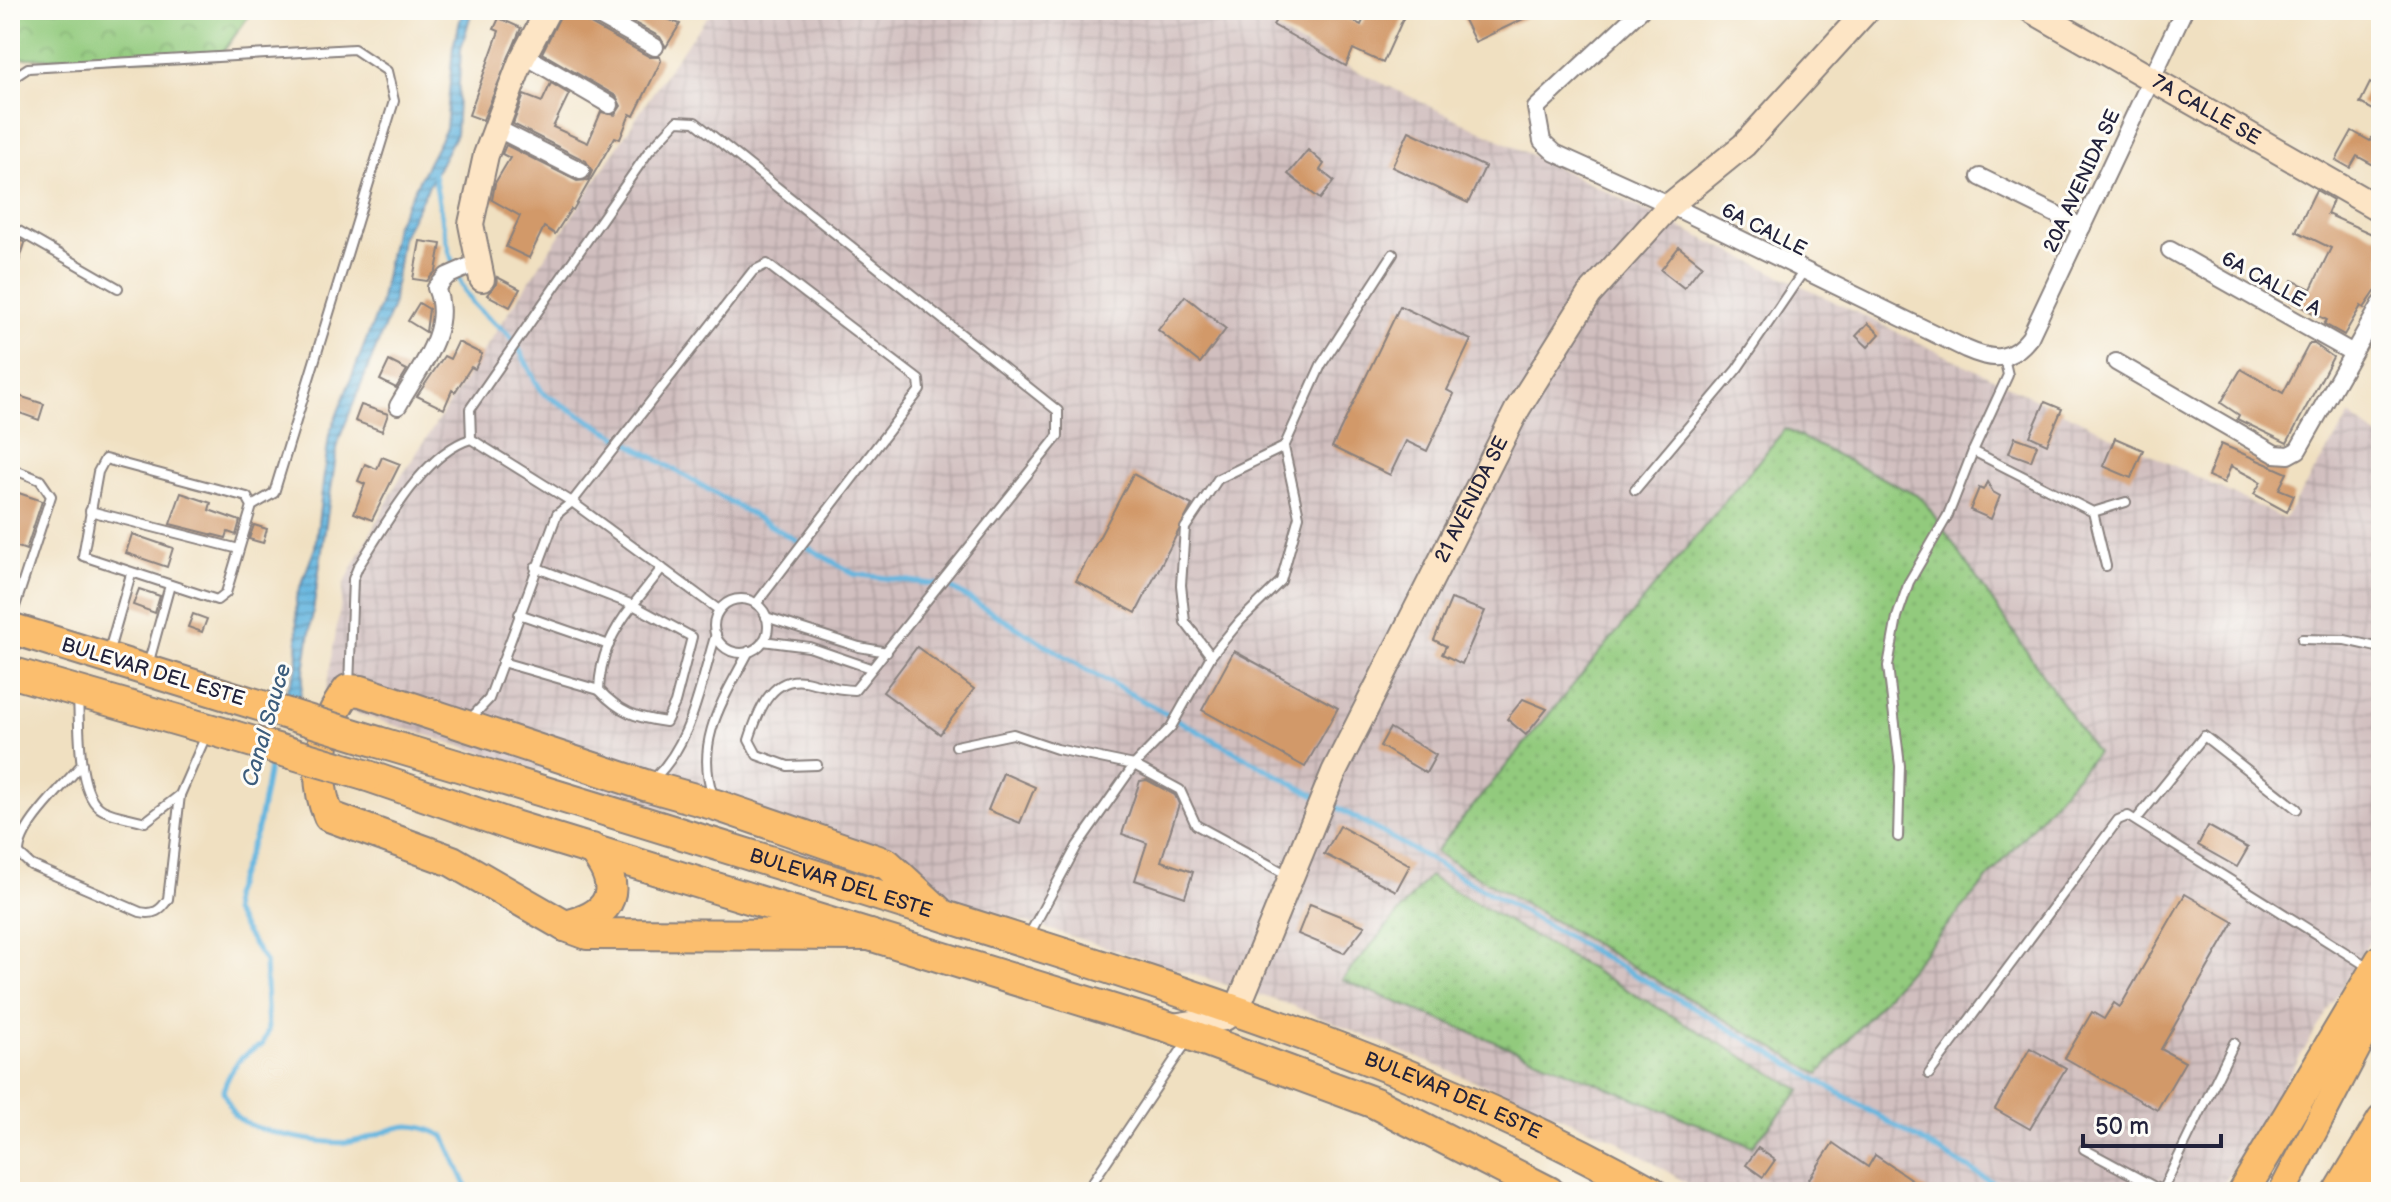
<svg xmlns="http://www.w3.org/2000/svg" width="2391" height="1202" font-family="'Balsamiq Sans',sans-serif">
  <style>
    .industrial { fill: url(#industrial-grid) }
    .grass { fill: url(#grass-dots); stroke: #5a765c; stroke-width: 2 }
    .park { fill: url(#park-crowns); stroke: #5a765c; stroke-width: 2 }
    .water { fill: url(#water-rules); stroke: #436c8d; stroke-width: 2 }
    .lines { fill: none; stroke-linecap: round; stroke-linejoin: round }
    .stream { stroke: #64b5df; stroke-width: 5 }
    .building { fill: #d29969 }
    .lane-casing { stroke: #89817e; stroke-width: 12 }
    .street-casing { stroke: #89817e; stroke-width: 20 }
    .secondary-casing { stroke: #89817e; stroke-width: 28 }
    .primary-casing { stroke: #89817e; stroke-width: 30 }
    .highway-casing { stroke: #89817e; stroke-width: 34 }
    .lane { stroke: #fff; stroke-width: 8 }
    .street { stroke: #fff; stroke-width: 16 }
    .secondary { stroke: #fde5c5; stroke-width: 24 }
    .primary { stroke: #fbbe6e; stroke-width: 26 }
    .highway { stroke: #fbbe6e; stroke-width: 30 }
    .highway-bridge-casing { stroke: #89817e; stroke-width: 34; stroke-linecap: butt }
    .highway-bridge { stroke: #fbbe6e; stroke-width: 30 }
    .labels { text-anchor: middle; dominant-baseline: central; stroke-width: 6; stroke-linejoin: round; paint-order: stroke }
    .street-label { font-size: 20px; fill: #22223b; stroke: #fdfcf7 }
    .water-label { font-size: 22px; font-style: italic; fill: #3c5d7d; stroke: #fdfcf7 }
  </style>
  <defs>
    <pattern id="industrial-grid" width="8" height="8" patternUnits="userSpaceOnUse" patternTransform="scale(2)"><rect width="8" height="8" fill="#d1bfbf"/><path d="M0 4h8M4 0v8" fill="none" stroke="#b3a4a5"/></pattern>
    <pattern id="grass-dots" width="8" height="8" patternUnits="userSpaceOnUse" patternTransform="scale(2)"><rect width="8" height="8" fill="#92ca7d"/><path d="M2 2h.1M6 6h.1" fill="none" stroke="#7ead6d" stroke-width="1.8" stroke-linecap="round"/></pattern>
    <pattern id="park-crowns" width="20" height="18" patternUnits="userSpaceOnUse" patternTransform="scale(2)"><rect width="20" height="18" fill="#92ca7d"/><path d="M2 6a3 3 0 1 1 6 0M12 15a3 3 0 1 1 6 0" fill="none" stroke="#7ead6d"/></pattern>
    <pattern id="water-rules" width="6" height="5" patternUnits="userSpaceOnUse" patternTransform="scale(2)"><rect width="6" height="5" fill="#64b5df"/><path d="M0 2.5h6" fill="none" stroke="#5293b6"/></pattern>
  </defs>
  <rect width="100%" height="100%" fill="#fdfcf7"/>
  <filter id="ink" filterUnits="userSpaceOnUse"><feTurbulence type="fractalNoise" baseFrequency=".0125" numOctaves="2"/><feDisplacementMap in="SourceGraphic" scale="16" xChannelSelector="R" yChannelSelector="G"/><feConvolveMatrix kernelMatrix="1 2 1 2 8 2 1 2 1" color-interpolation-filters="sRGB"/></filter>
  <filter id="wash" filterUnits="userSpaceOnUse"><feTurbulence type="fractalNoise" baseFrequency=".006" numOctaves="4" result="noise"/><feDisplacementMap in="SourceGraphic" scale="32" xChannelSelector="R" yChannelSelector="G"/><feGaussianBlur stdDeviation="1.8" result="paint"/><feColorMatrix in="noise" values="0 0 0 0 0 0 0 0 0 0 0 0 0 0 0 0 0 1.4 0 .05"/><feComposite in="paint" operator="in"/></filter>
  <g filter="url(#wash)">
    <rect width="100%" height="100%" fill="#f0e0c1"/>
    <polygon class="industrial" points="723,10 1244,10 1297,42 2284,519 2350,415 2381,439 2381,922 2219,1192 1701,1192 1614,1139 1288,1004 324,703 344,584 397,483 671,65 708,16"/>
    <g class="grass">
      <polygon points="1785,429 1922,498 2096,753 1819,1074 1435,852"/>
      <polygon points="1429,876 1801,1090 1752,1146 1342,980"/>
    </g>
    <polygon class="park" points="10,10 253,10 218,59 10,58"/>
    <polygon class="water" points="463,10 472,10 461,49 456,134 402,237 392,308 338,442 300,699 285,695 298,666 296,598 315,548 329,435 380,305 395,226 446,129 453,47"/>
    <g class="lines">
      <g class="stream">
        <path d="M434,174C441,212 449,279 477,308C486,318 500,325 510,336C524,352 530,376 544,394L854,574L948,586L1089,671L1317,797"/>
        <path d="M271,757L258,827L232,896L233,912L265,962L268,1031L262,1045C240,1054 230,1069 223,1091C227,1098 229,1107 234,1114C248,1132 329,1146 351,1142C394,1134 399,1114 444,1136L469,1192"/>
        <polyline points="1329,803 1687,1004 2009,1192"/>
      </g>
    </g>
    <g id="blocks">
      <g class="building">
        <polygon points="563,10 577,10 583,20 650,57 660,57 661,61 634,116 630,114 620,139 615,137 573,210 571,209 555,234 544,227 529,258 506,247 520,216 492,200 495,183 510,158 502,154 506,145 577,181 588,180 592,171 586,161 513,124 524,95 542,102 551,83 569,94 553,127 588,143 601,112 615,115 621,106 616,96 542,53"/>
        <polygon points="611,10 645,10 680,24 666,47 660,37"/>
        <polygon points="1282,10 1329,10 1361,25 1368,10 1407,10 1383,63 1353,49 1346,66 1273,25"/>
        <polygon points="1459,10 1542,10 1475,42"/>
        <polygon points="499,18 521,28 483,120 469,115 499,31 494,29"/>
        <polygon points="2370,83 2381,90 2381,114 2360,103"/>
        <polygon points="2381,121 2381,169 2357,156 2350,168 2336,160 2352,131 2370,141"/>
        <polygon points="1409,131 1485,167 1468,203 1392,167"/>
        <polygon points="1308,150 1324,164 1320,170 1334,181 1320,199 1288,174"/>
        <polygon points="2316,190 2333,200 2327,214 2381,238 2381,283 2364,308 2361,306 2344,335 2324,324 2327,320 2284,298 2292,280 2311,289 2331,248 2296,231"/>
        <polygon points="10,234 25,243 13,281 10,281"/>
        <polygon points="420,241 441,244 436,271 427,281 413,279"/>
        <polygon points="1679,247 1702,265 1684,288 1661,270"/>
        <polygon points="497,277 520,289 510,307 487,295 496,284"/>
        <polygon points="1185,296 1226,329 1200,363 1158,330"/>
        <polygon points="419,303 429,309 426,332 408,321"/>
        <polygon points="1400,306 1471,340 1447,390 1454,394 1427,451 1406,441 1390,475 1332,447"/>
        <polygon points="1868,323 1880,334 1868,347 1856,336"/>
        <polygon points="458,342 482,354 475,369 471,367 455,392 452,390 444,409 417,396 444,356 450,359"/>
        <polygon points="2313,343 2333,357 2287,443 2237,419 2239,415 2221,403 2241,369 2283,393 2309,344"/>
        <polygon points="389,361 407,370 396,388 380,380"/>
        <polygon points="19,396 44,404 39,420 14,411"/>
        <polygon points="2045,402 2062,409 2047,444 2030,436"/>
        <polygon points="361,405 388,414 382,431 355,421"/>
        <polygon points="2015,437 2037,445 2031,461 2009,453"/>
        <polygon points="2115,438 2143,450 2131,478 2103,466"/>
        <polygon points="2221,444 2287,473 2279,489 2294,495 2287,512 2254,494 2261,482 2231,466 2224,483 2208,476"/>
        <polygon points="382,457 400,464 372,520 354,513 365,484 358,481 365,464 377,469"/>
        <polygon points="1133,474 1192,505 1136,613 1076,581"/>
        <polygon points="1987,482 1993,492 2000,496 1991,519 1970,510 1979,488 1983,490"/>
        <polygon points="10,490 42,501 26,550 10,544"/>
        <polygon points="181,493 211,503 209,510 240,521 236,535 228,532 226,538 170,524"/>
        <polygon points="254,525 267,529 263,543 249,539"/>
        <polygon points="132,534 173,548 167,567 126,553"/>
        <polygon points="139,589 160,596 155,613 133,605"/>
        <polygon points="1451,599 1485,611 1462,664 1442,654 1446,646 1434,640"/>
        <polygon points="193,614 207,619 202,632 188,627"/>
        <polygon points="917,647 974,689 940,734 883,692"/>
        <polygon points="1234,651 1338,708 1305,767 1202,710"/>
        <polygon points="1523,699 1547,709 1526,735 1507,719"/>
        <polygon points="1390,728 1436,755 1426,773 1380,746"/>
        <polygon points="1003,773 1035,787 1020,823 988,810"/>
        <polygon points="1147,780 1175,795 1179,804 1161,861 1193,872 1185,897 1135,880 1147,843 1122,834 1140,781"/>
        <polygon points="1340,826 1410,865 1396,891 1324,854"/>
        <polygon points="2208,826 2248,848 2237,867 2198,845"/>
        <polygon points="2185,894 2234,922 2161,1049 2185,1062 2157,1110 2065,1058 2092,1012 2104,1019 2114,1003 2120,1007"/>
        <polygon points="1310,904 1365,926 1344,953 1298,934"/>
        <polygon points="2030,1048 2066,1068 2030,1129 1995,1109"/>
        <polygon points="1833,1143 1868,1167 1875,1155 1930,1192 1816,1192 1805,1185"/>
        <polygon points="1758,1148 1775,1160 1763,1177 1746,1165"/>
      </g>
    </g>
  </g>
  <g filter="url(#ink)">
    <use href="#blocks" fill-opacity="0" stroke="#89817e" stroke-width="2"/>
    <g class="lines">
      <g class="lane-casing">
        <g id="lane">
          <polyline points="10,80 28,68 354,49 387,71 394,101 274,493 252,506 226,593 217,600 83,556 98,472 105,459 247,497 252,506"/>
          <polyline points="10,226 118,288"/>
          <polyline points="2004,358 2008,375 1973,451 2093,512 2106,566"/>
          <path d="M471,439L470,409L649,151L677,121L695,122L1058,411V436L855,690C836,690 823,685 805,681C770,675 757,715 749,740L757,755L788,766L817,765"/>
          <polyline points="10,468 40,480 51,496 10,622"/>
          <polyline points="1635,490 1737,369 1803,272"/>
          <polyline points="90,511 239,549"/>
          <polyline points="2093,512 2126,502"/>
          <polyline points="535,567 633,605 662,568"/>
          <circle cx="741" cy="626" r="27"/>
          <path d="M633,605L692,637L675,703L666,722C636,718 620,712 599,690C600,657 612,631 633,605Z"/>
          <polyline points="519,614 609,645"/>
          <polyline points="766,617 859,647 887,652"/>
          <polyline points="2302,639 2345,640 2381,648"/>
          <polyline points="763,641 809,647 870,668"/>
          <polyline points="108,654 131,574"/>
          <polyline points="1211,656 1185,622 1181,585 1185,528 1218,479 1284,447"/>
          <polyline points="502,662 599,690"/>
          <polyline points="148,665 170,585"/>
          <path d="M349,686L353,579L358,567C385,526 423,453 471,439L572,502L719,610"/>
          <path d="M78,698C80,726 76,796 103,810C115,816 132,818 145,822L180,795L207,733"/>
          <polyline points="471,718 489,699 557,514 572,502 753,271 767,264 919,380 920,390 756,604"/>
          <polyline points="956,746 1013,734 1057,749 1134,765 1180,790 1196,825 1288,875"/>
          <path d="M82,764C64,786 18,827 19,854L31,865L140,912C154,915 160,911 168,899L180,795"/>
          <path d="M651,781C692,746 700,684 716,634"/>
          <path d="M713,796C694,740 724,699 749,651"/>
          <polyline points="2136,820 2204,736 2297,809"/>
          <polyline points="1898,837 1900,766 1888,666 1897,617 1909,582 1948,515 1973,451"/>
          <polyline points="1028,937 1077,846 1134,765 1171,727 1211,656 1240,621 1281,581 1299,516 1284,447 1321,365 1393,254"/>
          <polyline points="1929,1074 2118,820 2128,816 2370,968"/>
          <polyline points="2084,1149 2164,1192"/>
          <polyline points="2162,1191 2234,1043"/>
          <polyline points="1086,1192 1188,1040"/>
        </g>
      </g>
      <g class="street-casing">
        <g id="street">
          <polyline points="588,10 655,47"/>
          <path d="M1641,10L1536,108L1542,141L1555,153L1670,205L1966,349C1993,361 2011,362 2030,337L2184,10"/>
          <polyline points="524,55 610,105"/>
          <polyline points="494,127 581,171"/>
          <polyline points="1980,177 2082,227"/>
          <polyline points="2170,250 2353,353"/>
          <polyline points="2116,362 2275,454 2289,455 2298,450 2381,304"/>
          <path d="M398,406C418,370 454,329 436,288L447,276L479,262"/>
        </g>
      </g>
      <g class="secondary-casing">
        <g id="secondary">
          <path id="s1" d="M2031,10L2381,210"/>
          <polyline points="482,279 471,224 486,155 521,61 548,10"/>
          <path id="s2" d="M1172,1026L1225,1018L1237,1009L1334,772L1518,408L1589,295L1670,205L1744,145L1867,10"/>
        </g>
      </g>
      <g class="primary-casing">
        <g id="primary">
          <polyline points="2282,1192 2381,1002"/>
          <polyline points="2337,1192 2381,1119"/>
        </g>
      </g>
      <g class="highway-casing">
        <g id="highway">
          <polyline points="10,628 236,698"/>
          <polyline points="10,672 233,736"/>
          <path id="s3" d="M378,742C578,801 777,863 976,926C1206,998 1441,1073 1652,1192"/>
          <polyline points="368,776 514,826 1169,1027 1375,1103 1549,1192"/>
          <path d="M565,926C614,915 624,888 592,849"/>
          <path d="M870,935L587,934L565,926L452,861L329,816C311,776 322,724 348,690L361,691L645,785L716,805L887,864L938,911"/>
          <polyline points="2243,1192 2381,960"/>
          <polyline points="2359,1192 2381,1152"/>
        </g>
      </g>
      <use href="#lane" class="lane"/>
      <use href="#street" class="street"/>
      <use href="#secondary" class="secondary"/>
      <use href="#primary" class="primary"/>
      <use href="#highway" class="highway"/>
      <g class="highway-bridge-casing">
        <g id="highway-bridge">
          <polyline points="236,698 378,742"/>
          <polyline points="233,736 368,776"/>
        </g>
      </g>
      <use href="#highway-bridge" class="highway-bridge"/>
    </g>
  </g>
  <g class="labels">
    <g class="street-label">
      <text stroke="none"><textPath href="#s1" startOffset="202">7A CALLE SE</textPath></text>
      <text transform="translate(2082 181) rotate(-65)">20A AVENIDA SE</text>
      <text transform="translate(1764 230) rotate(27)">6A CALLE</text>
      <text transform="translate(2271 284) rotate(29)">6A CALLE A</text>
      <text stroke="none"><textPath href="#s2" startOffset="630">21 AVENIDA SE</textPath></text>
      <text transform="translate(153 672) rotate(17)">BULEVAR DEL ESTE</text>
      <text stroke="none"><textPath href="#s3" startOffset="484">BULEVAR DEL ESTE</textPath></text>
      <text stroke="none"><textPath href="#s3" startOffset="1132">BULEVAR DEL ESTE</textPath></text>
    </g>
    <g class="water-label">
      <text transform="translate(267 725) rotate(-74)">Canal Sauce</text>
    </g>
  </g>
  <rect width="2391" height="1202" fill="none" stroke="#fdfcf7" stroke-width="40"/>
  <path d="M2083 1134v12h138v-12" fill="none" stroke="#22223b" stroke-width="4"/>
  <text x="2095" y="1134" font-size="24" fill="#22223b" stroke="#fdfcf7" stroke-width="6" paint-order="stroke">50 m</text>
</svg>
